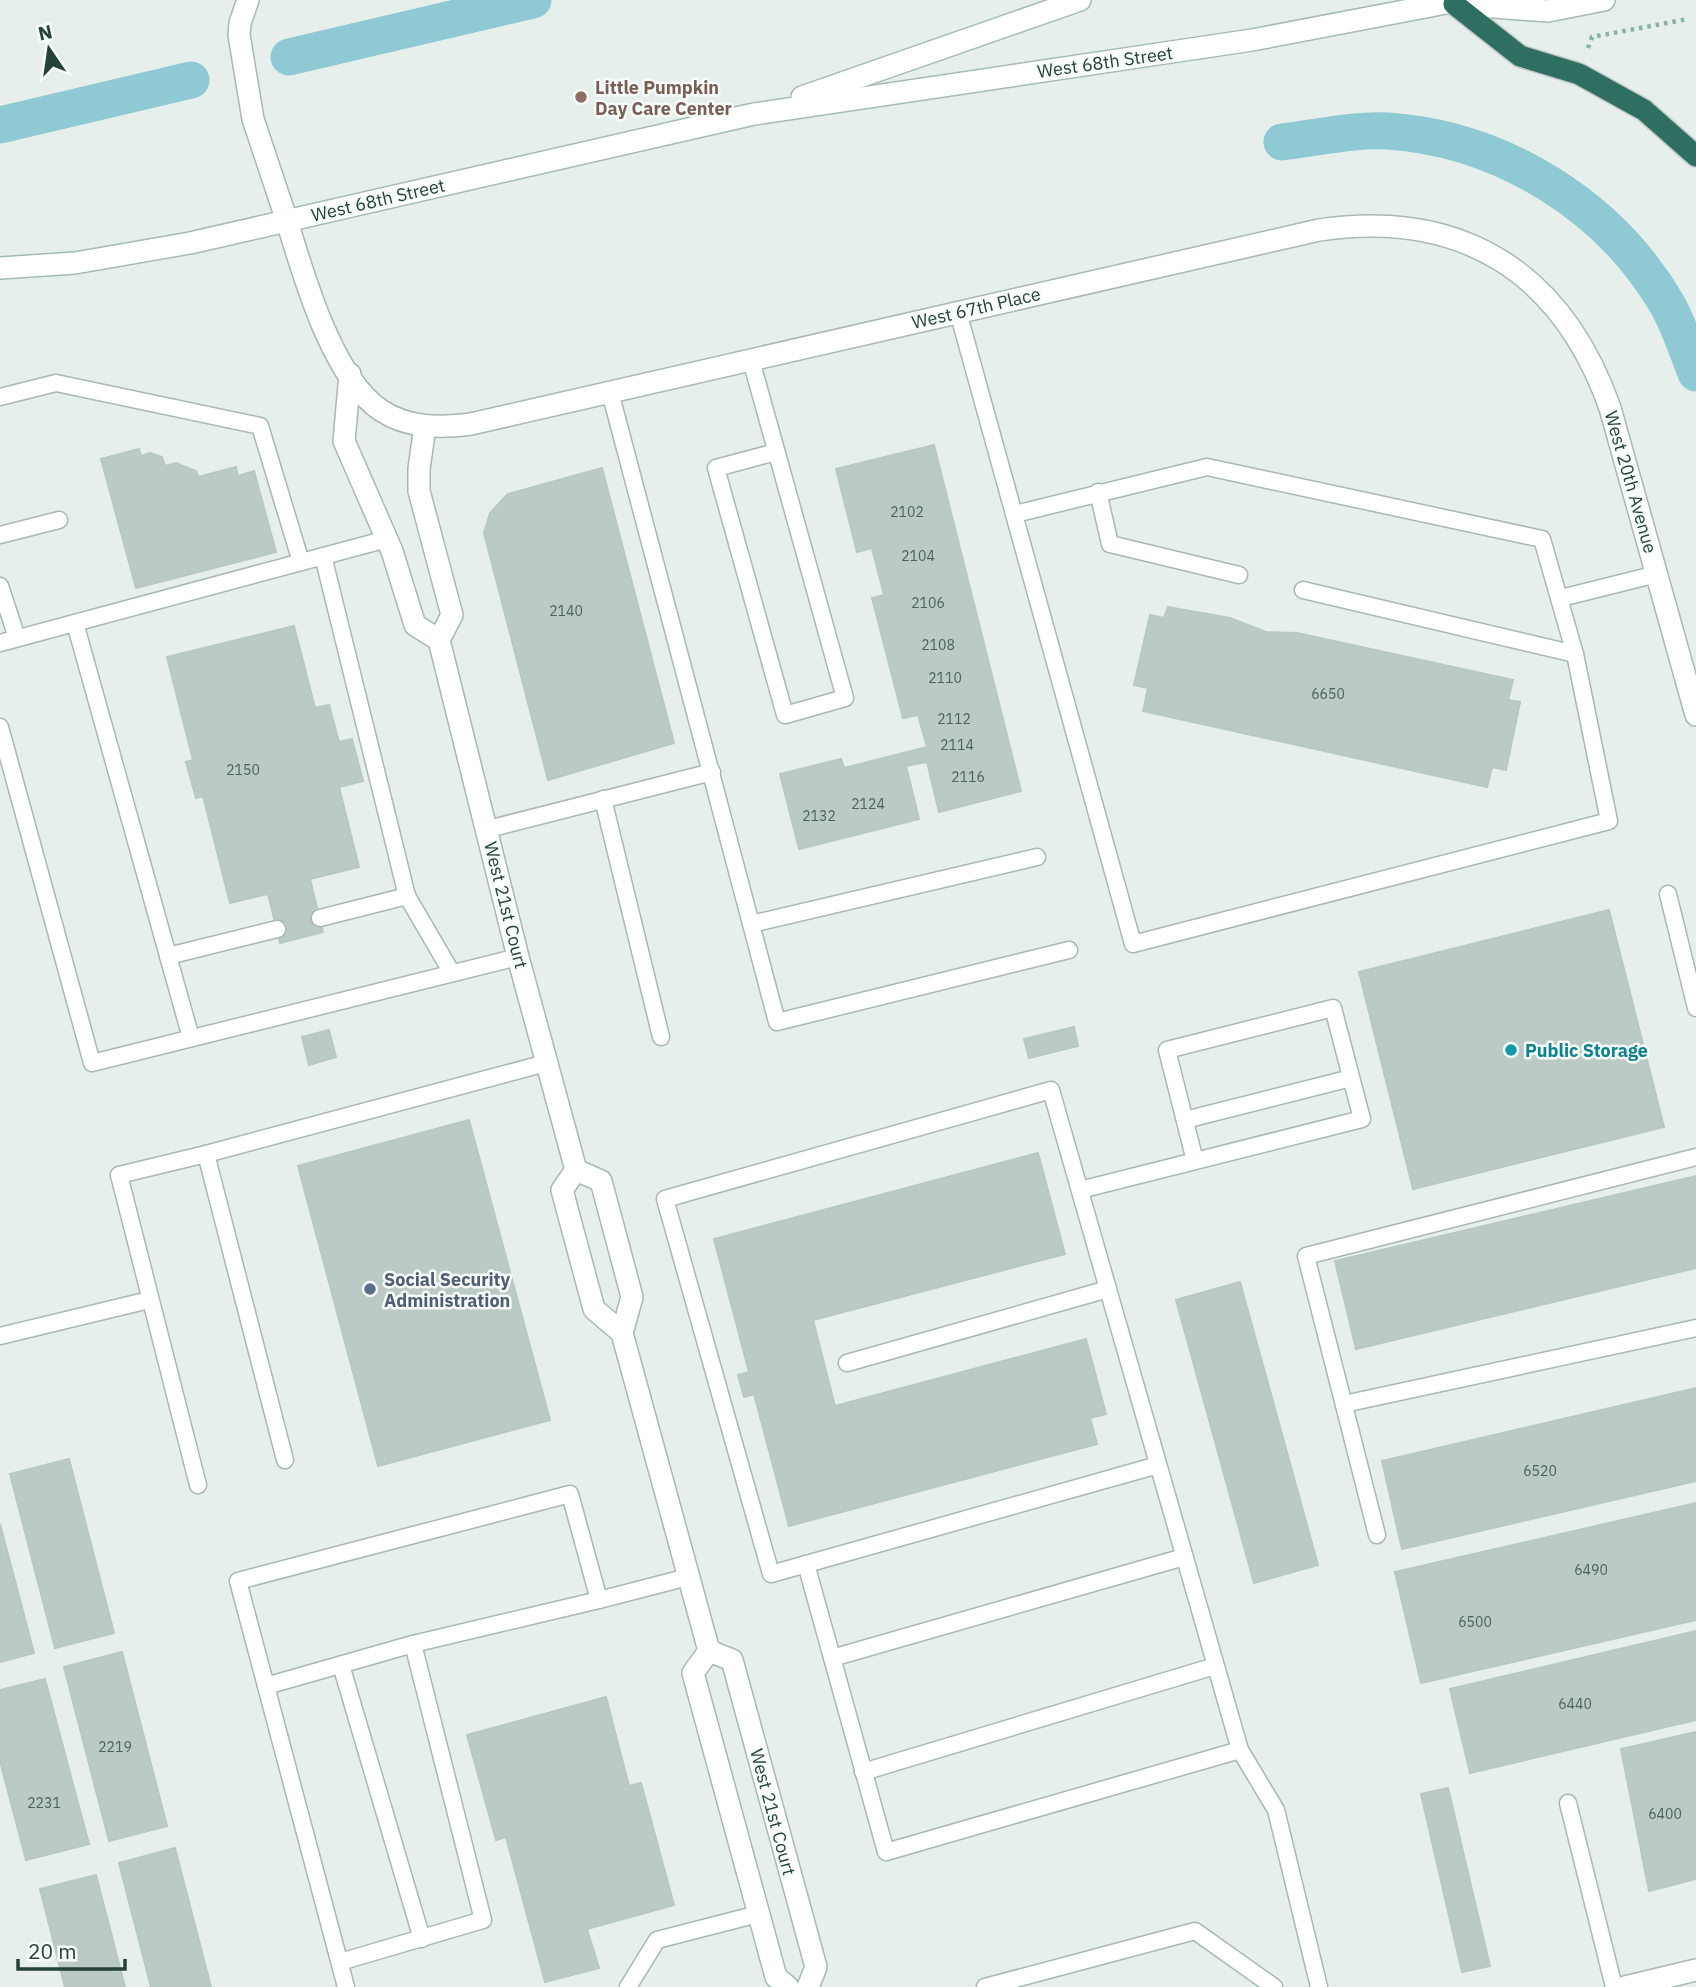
<svg xmlns="http://www.w3.org/2000/svg" width="1696" height="1987" font-family="'IBM Plex Sans',sans-serif">
  <style>
    .lines { fill: none; stroke-linecap: round; stroke-linejoin: round }
    .canal { stroke: #8ec9d4; stroke-width: 37 }
    .building { fill: #bbcac4; stroke: #b8c9c2; stroke-width: 2 }
    .service-casing { stroke: #a8b8b2; stroke-width: 19 }
    .minor-casing { stroke: #a8b8b2; stroke-width: 24 }
    .tertiary-casing { stroke: #a8b8b2; stroke-width: 24 }
    .secondary-casing { stroke: #a4bbb3; stroke-width: 24 }
    .motorway-casing { stroke: #c2cac8; stroke-width: 24 }
    .path { stroke: #86b3a5; stroke-width: 4.5; stroke-dasharray: 3.5 5; stroke-linecap: butt }
    .service { stroke: #fff; stroke-width: 16 }
    .minor { stroke: #fff; stroke-width: 21 }
    .tertiary { stroke: #fff; stroke-width: 21 }
    .secondary { stroke: #fff; stroke-width: 21 }
    .motorway { stroke: #2f6f62; stroke-width: 21 }
    .education-dot { fill: #8d6e63; stroke: #f7fbf9; stroke-width: 2.5 }
    .culture-dot { fill: #0f9aa8; stroke: #f7fbf9; stroke-width: 2.5 }
    .service-dot { fill: #5c6f8a; stroke: #f7fbf9; stroke-width: 2.5 }
    .labels { text-anchor: middle; dominant-baseline: central; stroke-width: 5; stroke-linejoin: round; paint-order: stroke }
    .number-label { font-size: 14px; fill: #4a645c }
    .street-label { font-size: 18px; fill: #24423a; stroke: #f7fbf9 }
    .education-label { font-size: 18px; font-weight: bold; fill: #785e54; stroke: #f7fbf9; text-anchor: start }
    .culture-label { font-size: 18px; font-weight: bold; fill: #0d838f; stroke: #f7fbf9; text-anchor: start }
    .service-label { font-size: 18px; font-weight: bold; fill: #4e5e75; stroke: #f7fbf9; text-anchor: start }
  </style>
  <rect width="100%" height="100%" fill="#e6efeb"/>
  <g class="lines">
    <g class="canal">
      <polyline points="289,57 533,0"/>
      <polyline points="0,125 191,80"/>
      <path d="M1282,142C1316,138 1354,129 1388,131C1502,139 1609,205 1667,304C1679,325 1687,350 1696,373"/>
    </g>
  </g>
  <g class="building">
    <polygon points="934,445 1021,791 939,812 927,762 906,766 919,819 799,849 780,774 841,759 844,768 927,747 918,715 903,718 872,598 884,595 872,548 857,552 836,469"/>
    <polygon points="139,449 141,456 150,453 162,457 165,466 176,463 196,471 198,477 236,467 238,476 254,471 276,552 136,588 101,459"/>
    <polygon points="602,468 674,743 548,780 484,533 490,513 508,494"/>
    <polygon points="1168,607 1230,618 1266,632 1297,633 1513,680 1508,700 1520,702 1506,770 1492,767 1487,787 1143,711 1148,688 1134,685 1150,615 1164,618"/>
    <polygon points="294,626 315,708 329,705 339,742 352,739 363,781 339,787 359,867 310,879 323,932 280,943 268,894 230,903 203,796 196,798 186,762 193,760 167,657"/>
    <polygon points="1609,910 1664,1127 1413,1189 1359,972"/>
    <polygon points="1074,1027 1078,1046 1029,1058 1024,1039"/>
    <polygon points="329,1030 336,1057 309,1065 302,1037"/>
    <polygon points="469,1120 550,1420 378,1466 298,1166"/>
    <polygon points="1038,1153 1065,1254 813,1320 835,1406 1086,1339 1106,1414 1090,1418 1097,1444 789,1526 754,1394 744,1397 738,1375 749,1372 714,1239"/>
    <polygon points="1696,1176 1696,1268 1356,1349 1335,1261"/>
    <polygon points="1240,1282 1318,1565 1254,1583 1176,1300"/>
    <polygon points="1696,1388 1696,1481 1402,1549 1382,1461"/>
    <polygon points="69,1459 114,1633 55,1648 10,1474"/>
    <polygon points="1696,1503 1696,1620 1421,1683 1395,1572"/>
    <polygon points="0,1524 34,1653 0,1662"/>
    <polygon points="1696,1631 1696,1720 1470,1773 1450,1689"/>
    <polygon points="122,1652 167,1826 109,1841 64,1667"/>
    <polygon points="45,1679 89,1844 26,1860 0,1761 0,1690"/>
    <polygon points="606,1697 629,1786 641,1783 674,1905 587,1929 599,1968 545,1982 506,1837 496,1840 467,1735"/>
    <polygon points="1696,1732 1696,1879 1649,1891 1621,1749"/>
    <polygon points="1448,1788 1490,1966 1462,1972 1421,1794"/>
    <polygon points="175,1848 211,1987 151,1987 119,1863"/>
    <polygon points="96,1875 125,1987 65,1987 40,1889"/>
  </g>
  <g class="lines">
    <g class="service-casing">
      <g id="service">
        <polyline points="958,312 1133,944 1609,821 1575,654 1542,539 1207,467 1015,514"/>
        <polyline points="751,360 845,698 785,715 716,468 776,452"/>
        <polyline points="610,392 777,1022 1069,950"/>
        <polyline points="0,397 56,383 260,426 301,562"/>
        <polyline points="1098,492 1110,544 1239,575"/>
        <polyline points="0,535 59,520"/>
        <polyline points="323,556 407,896"/>
        <polyline points="0,586 17,638"/>
        <polyline points="1303,590 1575,654"/>
        <polyline points="1561,598 1657,574"/>
        <polyline points="75,623 191,1038"/>
        <polyline points="0,643 387,539"/>
        <polyline points="0,727 92,1063 518,957"/>
        <polyline points="603,799 661,1037"/>
        <polyline points="488,829 712,772"/>
        <polyline points="1668,894 1696,1008"/>
        <polyline points="320,918 407,896 452,973"/>
        <polyline points="751,924 1037,857"/>
        <polyline points="168,956 277,929"/>
        <polyline points="1185,1120 1351,1078"/>
        <polyline points="1080,1190 1362,1119 1333,1008 1167,1050 1195,1161"/>
        <polyline points="0,1336 149,1300"/>
        <polyline points="847,1363 1108,1289"/>
        <polyline points="1344,1404 1696,1328"/>
        <polyline points="285,1460 206,1154 546,1063"/>
        <polyline points="1158,1465 771,1574 665,1199 1051,1090 1240,1750 1276,1810 1319,1987"/>
        <polyline points="198,1485 119,1175 206,1154"/>
        <polyline points="1377,1535 1306,1256 1696,1157"/>
        <polyline points="806,1564 886,1852 1240,1750"/>
        <polyline points="832,1658 1184,1557"/>
        <polyline points="341,1665 422,1939"/>
        <polyline points="266,1686 413,1644 599,1600"/>
        <polyline points="863,1772 1215,1666"/>
        <polyline points="1568,1803 1614,1987"/>
        <polyline points="340,1962 483,1920 413,1644"/>
        <polyline points="346,1987 238,1581 570,1494 599,1600 688,1577"/>
        <polyline points="628,1987 657,1940 758,1914"/>
        <polyline points="985,1987 1195,1931 1274,1987"/>
      </g>
    </g>
    <g class="minor-casing">
      <polyline id="minor" points="248,0 240,23 239,35 253,119 287,221"/>
    </g>
    <g class="tertiary-casing">
      <g id="tertiary">
        <path d="M287,221C303,274 333,380 382,411C408,428 440,428 471,424L1319,230C1462,209 1562,272 1610,408L1696,715"/>
        <polyline points="350,374 344,441 392,551 415,625 439,640 518,957 576,1170"/>
        <polyline points="425,426 419,469 419,491 452,615 439,640"/>
        <polyline points="576,1170 601,1181 632,1297 622,1333 709,1651"/>
        <polyline points="576,1170 562,1190 594,1309 622,1333"/>
        <polyline points="709,1651 732,1660 816,1967 808,1987"/>
        <polyline points="709,1651 693,1673 776,1977 788,1987"/>
        <polyline points="1625,1987 1696,1970"/>
      </g>
    </g>
    <g class="secondary-casing">
      <g id="secondary">
        <polyline points="1454,4 1548,11 1604,0"/>
        <polyline points="802,97 1080,0"/>
        <polyline points="0,268 75,263 190,243 754,114 1252,40 1462,0"/>
      </g>
    </g>
    <g class="motorway-casing">
      <polyline id="motorway" points="1454,4 1520,56 1579,74 1644,110 1696,156"/>
    </g>
    <polyline class="path" points="1588,48 1592,37 1688,19"/>
    <use href="#service" class="service"/>
    <use href="#minor" class="minor"/>
    <use href="#tertiary" class="tertiary"/>
    <use href="#secondary" class="secondary"/>
    <use href="#motorway" class="motorway"/>
  </g>
  <circle class="education-dot" cx="581" cy="97" r="7"/>
  <circle class="culture-dot" cx="1511" cy="1050" r="7"/>
  <circle class="service-dot" cx="370" cy="1289" r="7"/>
  <g class="labels">
    <g class="number-label">
      <text x="907" y="512">2102</text>
      <text x="918" y="556">2104</text>
      <text x="928" y="603">2106</text>
      <text x="566" y="611">2140</text>
      <text x="938" y="645">2108</text>
      <text x="945" y="678">2110</text>
      <text x="1328" y="694">6650</text>
      <text x="954" y="719">2112</text>
      <text x="957" y="745">2114</text>
      <text x="243" y="770">2150</text>
      <text x="968" y="777">2116</text>
      <text x="868" y="804">2124</text>
      <text x="819" y="816">2132</text>
      <text x="1540" y="1471">6520</text>
      <text x="1591" y="1570">6490</text>
      <text x="1475" y="1622">6500</text>
      <text x="1575" y="1704">6440</text>
      <text x="115" y="1747">2219</text>
      <text x="44" y="1803">2231</text>
      <text x="1665" y="1814">6400</text>
    </g>
    <g class="street-label">
      <text transform="translate(1105 62) rotate(-8)">West 68th Street</text>
      <text transform="translate(378 200) rotate(-13)">West 68th Street</text>
      <text transform="translate(976 308) rotate(-13)">West 67th Place</text>
      <text transform="translate(1631 482) rotate(74)">West 20th Avenue</text>
      <text transform="translate(506 905) rotate(76)">West 21st Court</text>
      <text transform="translate(773 1812) rotate(75)">West 21st Court</text>
    </g>
    <g class="education-label">
      <text x="595" y="87">Little Pumpkin<tspan x="595" dy="21">Day Care Center</tspan></text>
    </g>
    <g class="culture-label">
      <text x="1525" y="1050">Public Storage</text>
    </g>
    <g class="service-label">
      <text x="384" y="1279">Social Security<tspan x="384" dy="21">Administration</tspan></text>
    </g>
  </g>
  <g transform="translate(49 49) rotate(347)" stroke="#f7fbf9" stroke-width="5" paint-order="stroke">
  <path d="M0-5L12 26L0 18L-12 26Z" fill="#24423a"/>
  <text y="-10" font-size="19" font-weight="bold" text-anchor="middle" fill="#24423a">N</text>
  </g>
  <path d="M18 1959v10h107v-10" fill="none" stroke="#24423a" stroke-width="3.5"/>
  <text x="28" y="1959" font-size="21" fill="#24423a" stroke="#f7fbf9" stroke-width="5" paint-order="stroke">20 m</text>
</svg>
